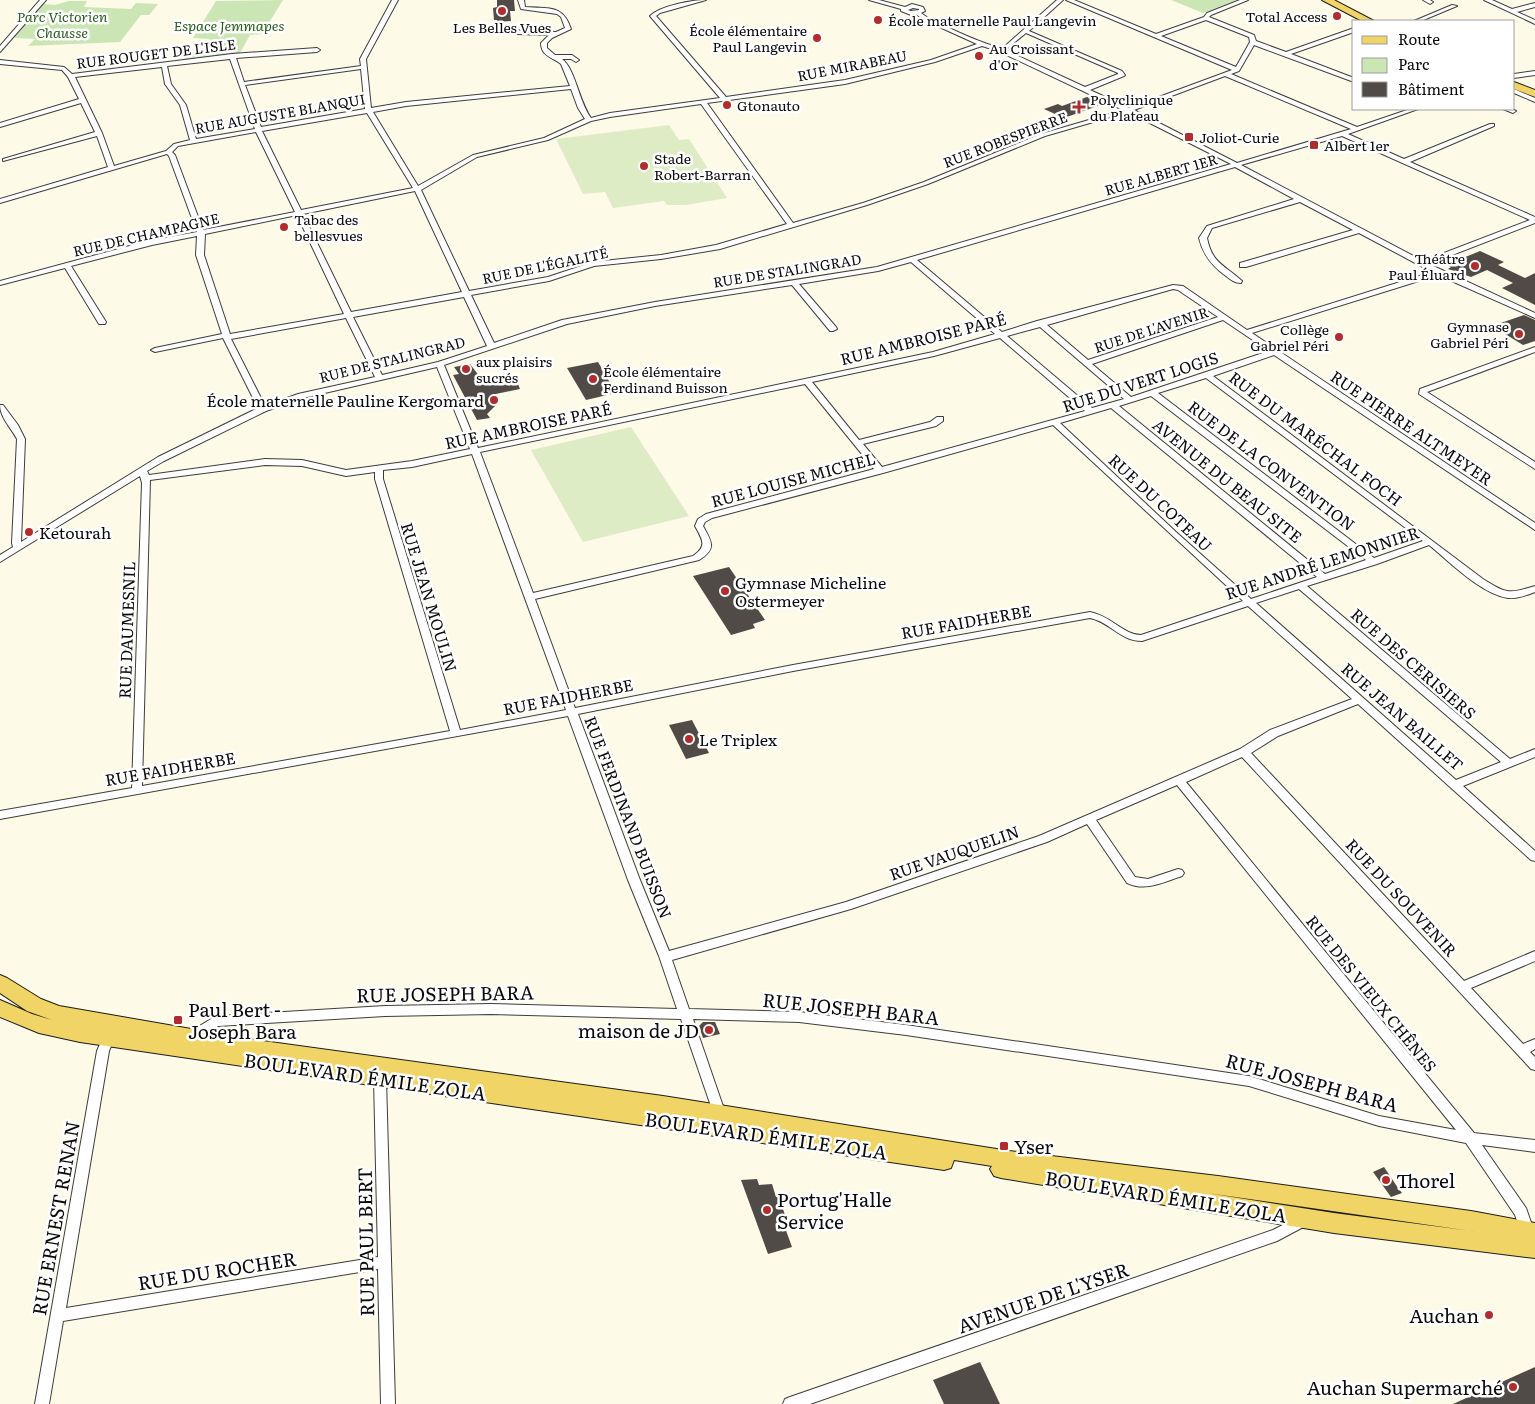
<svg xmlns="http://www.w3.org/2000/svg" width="1535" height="1404" font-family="Literata,serif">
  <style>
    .green { fill: #cce5b5 }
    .pitch { fill: #deecc6 }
    .building { fill: #514b47 }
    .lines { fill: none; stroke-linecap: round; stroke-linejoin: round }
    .minor-casing { stroke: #3d3d3d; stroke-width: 2 }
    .primary-casing { stroke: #1b1b1b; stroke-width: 2 }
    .minor { fill: #fff; fill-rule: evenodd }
    .primary { fill: #f0d466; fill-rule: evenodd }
    .poi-dot { fill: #b02c2d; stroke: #fff; stroke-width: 2 }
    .labels { text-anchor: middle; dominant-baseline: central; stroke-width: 5; stroke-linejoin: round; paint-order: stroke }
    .far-park-label { font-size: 14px; font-style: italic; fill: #2a5c1f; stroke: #fff }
    .far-poi-label { font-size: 14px; fill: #0a0a0a; stroke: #fff; text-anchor: start }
    .far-street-label { font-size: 14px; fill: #0a0a0a; stroke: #fff }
    .street-label { font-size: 16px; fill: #0a0a0a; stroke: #fff }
    .poi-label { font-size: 16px; fill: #0a0a0a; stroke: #fff; text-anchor: start }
    .near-street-label { font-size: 19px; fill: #0a0a0a; stroke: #fff }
    .near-poi-label { font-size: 19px; fill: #0a0a0a; stroke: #fff; text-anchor: start }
  </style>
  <rect width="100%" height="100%" fill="#fefae8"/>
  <g class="green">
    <polygon points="283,0 262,34 250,35 240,53 184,60 188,52 204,51 210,39 193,38 216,1"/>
    <polygon points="1171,0 1239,0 1203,13"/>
    <polygon points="69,1 87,1 84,7 131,9 136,3 158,4 149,15 141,15 120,42 28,46 35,39 14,38 43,4 55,5"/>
  </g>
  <g class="pitch">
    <polygon points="669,125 679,140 689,139 727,198 686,205 667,205 664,201 613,208 605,192 583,194 556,139"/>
    <polygon points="631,427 689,516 583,542 531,450"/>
  </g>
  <g class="building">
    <polygon points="497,0 514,0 515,11 510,11 511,21 497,22 497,20 494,20 493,8 497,7"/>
    <polygon points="1087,97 1103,104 1064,118 1044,109 1058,104 1062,106"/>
    <polygon points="1480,251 1504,262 1498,265 1525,278 1535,273 1535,305 1502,288 1513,283 1487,270 1471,277 1448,269 1451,267 1446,265"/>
    <polygon points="1524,315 1535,320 1535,341 1523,345 1492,326"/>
    <polygon points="598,362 616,393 586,400 567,368"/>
    <polygon points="470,364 486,385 516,379 520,389 491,395 496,405 487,414 490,418 477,420 453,375 459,374 454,367"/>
    <polygon points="729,567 765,620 753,624 755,628 731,635 693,576"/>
    <polygon points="692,720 709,753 686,759 669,725"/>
    <polygon points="703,1022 715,1022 720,1034 703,1038 699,1026"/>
    <polygon points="1384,1167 1396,1185 1402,1193 1391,1197 1373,1172"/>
    <polygon points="757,1179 759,1185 772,1184 776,1197 779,1197 788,1224 784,1225 792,1247 768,1254 741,1180"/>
    <polygon points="980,1362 1000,1404 944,1404 933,1380"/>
    <polygon points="1535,1367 1535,1404 1453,1404"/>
  </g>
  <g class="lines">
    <g class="minor-casing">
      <g id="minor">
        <polygon points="40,0 46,0 0,52 0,46"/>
        <path d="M392,0H398L366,59L371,108L406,102L570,86L561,64C552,57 541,56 541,43L549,35L484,33L481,31L482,26L485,24L488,26L487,29L556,32L565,28L561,17L557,14L521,9L518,0H524L525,7C548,9 563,4 571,29L552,38L547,43V48L555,55H572L579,60L576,62L571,59H562C575,68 579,102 591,118L610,113L720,98L650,16C660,6 692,0 706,0L660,13L656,16L726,97L845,80L931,60L977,44L924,20L916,14L911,15L901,11V9L869,0H879L905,7L912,4L923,7L925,11L921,13L928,18C941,24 993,50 1004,47L1057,0H1063L1029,31L1122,71L1125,75L1124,76L1090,90L1129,108L1232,70L1066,0H1074L1156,34L1204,17L1207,13L1240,0H1248L1211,15L1209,17L1254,35L1256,41L1286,52L1354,28V32L1291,54L1354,78V82L1254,45L1239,71L1231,74L1357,127L1410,109H1418L1348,134L1404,159L1490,124H1494V126L1410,162L1535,217V223L1429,264L1535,313V318L1438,275L1252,333L1535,523V530L1274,355L1213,376L1483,579C1507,594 1508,594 1535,586V592C1527,595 1517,599 1508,598C1481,594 1450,562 1429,545L1377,564L1307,586L1510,759L1535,749V757L1463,786L1535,851V861L1531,860L1358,704L1278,736L1251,753L1464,981L1535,951V961L1471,988L1523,1044L1535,1039V1049L1530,1052L1535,1057V1070L1531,1069L1242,757L1186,782L1474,1133L1535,1140V1152L1482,1145L1526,1208L1534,1231L1532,1235L1527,1237L1522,1235L1515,1215L1466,1143L1379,1126L1249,1086L906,1035L799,1022L693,1019L726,1115L724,1119L720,1120L716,1119L714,1115L681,1019L491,1014L385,1016L218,1026C210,1031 198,1044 188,1041L186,1037L188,1033L216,1016L385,1006L491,1004L677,1009L659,956L628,880L568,716L0,819V811L132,788L142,483L140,476L0,562V555L13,547L12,543L17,439C11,428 0,417 0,405H3L18,425L25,439L21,542L158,457L258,408L223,338L155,352L151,350L155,348L222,334L196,255L197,236L152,245L71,266L106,322L105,324H99L65,268L0,285V281L148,241L197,232L169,156L167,154L0,203V199L108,167L97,136L3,161V159L95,132L81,103L0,127V123L79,99L68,77L62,70L0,64V60L64,67L72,74L232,54L317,48L320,50L317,52L236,58L244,82L361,66L360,59ZM913,8L919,9V10L911,11L908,10ZM1206,20L1249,37L1250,42L1236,67L1161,36ZM1026,33L1118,73V74L1085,87L1005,50ZM982,46L998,51L1123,110L1041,134L924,182L863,203L793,223L707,103L845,84L935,62ZM230,59L255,129L196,139L186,105L171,84L167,66ZM162,67L165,84L180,105L190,140L174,144L166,151L114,166L102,133L75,77ZM361,69L365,109L261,127L245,85ZM1225,76L1351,129L1237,163L1134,110ZM571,89L578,108L585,119L544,138L473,155L418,186L373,112L406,106ZM701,104L787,224L716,245L661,255L593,262L548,277L469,291L421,190L477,157L548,140L591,121L610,117ZM1128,112L1231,164L877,267L655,302L562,320L494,343L471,295L549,281L594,266L661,259L720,249L867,205L928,184L1045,136ZM367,113L413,188L301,210L262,131ZM256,132L295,212L203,230L175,155L172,152L178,146ZM1342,136L1530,220L1423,261L1241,165ZM1235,167L1294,199L1207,226L1199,238C1203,255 1212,266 1226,276C1231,280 1235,283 1241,283L1242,281C1225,265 1212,264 1207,238L1212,228L1300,202L1353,230L1240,263V267H1246L1359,233L1432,272L1247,330L1183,286L1173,285L1037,321L1002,332L917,260ZM415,191L462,292L351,312L303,214ZM297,215L344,314L230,334L204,255L205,234ZM911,262L995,334L933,352L478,448L444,365L567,324L655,306L792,285L830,331H833L837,329L836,327L799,284L878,271ZM1173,289L1178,290L1218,317L1088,360L1047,325ZM464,297L487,346L438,362L382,375L353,317ZM346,318L375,377L298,394L265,406L231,339ZM1223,320L1269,351L1131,397L1092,364ZM1040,327L1124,399L1092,408L1007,336ZM1000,338L1085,411L882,467L863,444L936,426L943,421V417H937L930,422L859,440L812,382L934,356ZM437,367L470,449L412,461L346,470L302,460L265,459L149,475L147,471L164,461L266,411L303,398ZM1206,378L1423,541L1374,558L1158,393ZM805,384L874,469L706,514L698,519L695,526C702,539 708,546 693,556L533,593L480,452ZM1151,396L1366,560L1325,574L1119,406ZM1111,408L1317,577L1251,599L1176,532L1060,423ZM1053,425L1243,601L1141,635C1124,635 1111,616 1090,612L793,665L575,708L535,599L699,560C717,549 712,542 703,526L705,522L712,518L883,473ZM472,454L566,710L460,730L383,479V470L412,467ZM265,465L302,466L346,476L375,472V479L450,731L142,786L150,480ZM1299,589L1501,762L1456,780L1256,603ZM1248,606L1352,699L1270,730L1240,749L1039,836L846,902L669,951L640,880L578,714L793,671L1090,618C1110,622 1120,641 1142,641ZM1177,785L1456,1130L1379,1116L1249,1076L906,1025L799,1012L689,1009L672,960L851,909L1047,842L1087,824L1127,883C1146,892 1163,882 1182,876L1184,873L1182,870L1178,869L1148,879L1135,877L1096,820Z"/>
        <polygon points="1423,0 1430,0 1433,2 1430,4"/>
        <polygon points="1484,0 1492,0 1512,9 1535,3 1535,7 1517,12 1535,20 1535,24"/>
        <polygon points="1452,5 1457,6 1421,21 1414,21"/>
        <polygon points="1535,71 1535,75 1514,78 1514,74"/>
        <polygon points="1514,89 1535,98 1535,102 1514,93"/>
        <polygon points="1503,109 1512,109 1516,111 1513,113"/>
        <polygon points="1535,347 1535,352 1427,392 1535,462 1535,469 1419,394 1420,389"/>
        <polygon points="110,1029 114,1030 116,1034 109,1051 66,1308 378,1257 374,1079 376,1075 380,1074 384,1075 386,1079 395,1404 381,1404 378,1269 63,1321 49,1404 35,1404 97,1051 106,1030"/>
        <polygon points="1304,1214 1309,1216 1311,1220 1309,1224 1277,1241 810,1404 783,1404 785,1399 790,1397 1273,1230"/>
      </g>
    </g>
    <g class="primary-casing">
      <g id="primary">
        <polygon points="1322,0 1334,0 1374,21 1362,21"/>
        <polygon points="1514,82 1535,90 1535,97 1514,89"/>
        <path d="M0,975L7,978L41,999L59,1006L249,1039L663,1096L1009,1151L1218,1176L1471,1211L1535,1223V1258L1334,1233L1001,1178L994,1176L990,1169L992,1166L954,1160L951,1168L944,1170L80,1042L39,1033L0,1017V1000L32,1014L52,1020L27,1011L0,993ZM1207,1193L1471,1231L1479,1232L1334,1213Z"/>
      </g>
    </g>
    <use href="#minor" class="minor"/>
    <use href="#primary" class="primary"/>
  </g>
  <g class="poi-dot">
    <circle cx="502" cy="11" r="5"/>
    <circle cx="1337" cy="16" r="5"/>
    <circle cx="878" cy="20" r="5"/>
    <circle cx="817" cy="38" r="5"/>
    <circle cx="979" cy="56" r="5"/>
    <circle cx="727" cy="105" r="5"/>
    <path d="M1076.5 99.5h5v5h5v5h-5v5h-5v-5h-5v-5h5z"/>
    <rect x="1184" y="132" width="10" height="10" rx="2.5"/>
    <rect x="1309" y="140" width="10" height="10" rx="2.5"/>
    <circle cx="644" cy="166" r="5"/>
    <circle cx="284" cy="227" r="5"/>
    <circle cx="1475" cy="266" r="5"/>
    <circle cx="1519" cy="334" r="5"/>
    <circle cx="1339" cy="337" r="5"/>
    <circle cx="466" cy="369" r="5"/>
    <circle cx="593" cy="379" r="5"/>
    <circle cx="494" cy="400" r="5"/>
    <circle cx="29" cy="532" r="5"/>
    <circle cx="725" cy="591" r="5"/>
    <circle cx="689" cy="739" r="5"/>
    <rect x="173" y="1015" width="10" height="10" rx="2.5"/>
    <circle cx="709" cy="1030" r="5"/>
    <rect x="999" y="1141" width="10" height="10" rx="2.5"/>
    <circle cx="1386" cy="1180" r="5"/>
    <circle cx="767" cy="1210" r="5"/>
    <circle cx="1489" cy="1315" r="5"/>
    <circle cx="1513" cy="1387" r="5"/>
  </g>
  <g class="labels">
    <g class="far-park-label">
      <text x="62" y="16">Parc Victorien<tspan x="62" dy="16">Chausse</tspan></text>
      <text x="229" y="25">Espace Jemmapes</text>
    </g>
    <g class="far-poi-label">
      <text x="1327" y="16" text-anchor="end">Total Access</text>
      <text x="888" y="20">École maternelle Paul Langevin</text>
      <text x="502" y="27" text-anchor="middle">Les Belles Vues</text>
      <text x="807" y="30" text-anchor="end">École élémentaire<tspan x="807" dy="16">Paul Langevin</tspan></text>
      <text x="989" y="48">Au Croissant<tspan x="989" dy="16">d'Or</tspan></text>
      <text x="1090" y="99">Polyclinique<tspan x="1090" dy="16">du Plateau</tspan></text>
      <text x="737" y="105">Gtonauto</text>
      <text x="1199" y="137">Joliot-Curie</text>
      <text x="1324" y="145">Albert 1er</text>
      <text x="654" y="158">Stade<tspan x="654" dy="16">Robert-Barran</tspan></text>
      <text x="294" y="219">Tabac des<tspan x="294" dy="16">bellesvues</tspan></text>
      <text x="1465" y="258" text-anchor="end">Théâtre<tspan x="1465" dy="16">Paul Éluard</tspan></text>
      <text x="1509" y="326" text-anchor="end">Gymnase<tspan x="1509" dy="16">Gabriel Péri</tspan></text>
      <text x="1329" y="329" text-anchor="end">Collège<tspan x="1329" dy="16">Gabriel Péri</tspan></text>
      <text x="476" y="361">aux plaisirs<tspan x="476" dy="16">sucrés</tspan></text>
      <text x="603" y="371">École élémentaire<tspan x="603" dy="16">Ferdinand Buisson</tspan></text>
    </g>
    <g class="far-street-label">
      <text transform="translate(156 53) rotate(-7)">RUE ROUGET DE L'ISLE</text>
      <text transform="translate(852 65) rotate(-11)">RUE MIRABEAU</text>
      <text transform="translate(280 113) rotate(-10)">RUE AUGUSTE BLANQUI</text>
      <text transform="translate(1005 139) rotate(-21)">RUE ROBESPIERRE</text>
      <text transform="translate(1161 174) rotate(-16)">RUE ALBERT 1ER</text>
      <text transform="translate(146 234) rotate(-13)">RUE DE CHAMPAGNE</text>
      <text transform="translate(545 265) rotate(-12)">RUE DE L'ÉGALITÉ</text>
      <text transform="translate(787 270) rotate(-9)">RUE DE STALINGRAD</text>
      <text transform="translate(1151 329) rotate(-18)">RUE DE L'AVENIR</text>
      <text transform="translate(392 359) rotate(-14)">RUE DE STALINGRAD</text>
    </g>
    <g class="street-label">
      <text transform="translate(923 338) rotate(-14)">RUE AMBROISE PARÉ</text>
      <text transform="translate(1140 381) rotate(-18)">RUE DU VERT LOGIS</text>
      <text transform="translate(528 425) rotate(-12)">RUE AMBROISE PARÉ</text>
      <text transform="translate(1412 427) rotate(34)">RUE PIERRE ALTMEYER</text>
      <text transform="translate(1316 438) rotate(37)">RUE DU MARÉCHAL FOCH</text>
      <text transform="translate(1272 465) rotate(37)">RUE DE LA CONVENTION</text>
      <text transform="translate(793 479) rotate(-15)">RUE LOUISE MICHEL</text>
      <text transform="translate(1228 480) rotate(39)">AVENUE DU BEAU SITE</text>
      <text transform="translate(1161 502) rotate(43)">RUE DU COTEAU</text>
      <text transform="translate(1322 562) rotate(-18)">RUE ANDRÉ LEMONNIER</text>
      <text transform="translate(430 597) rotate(73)">RUE JEAN MOULIN</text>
      <text transform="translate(966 621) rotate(-10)">RUE FAIDHERBE</text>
      <text transform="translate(126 630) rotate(-88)">RUE DAUMESNIL</text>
      <text transform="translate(1414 663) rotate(41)">RUE DES CERISIERS</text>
      <text transform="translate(568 696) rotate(-11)">RUE FAIDHERBE</text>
      <text transform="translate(1403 716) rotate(41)">RUE JEAN BAILLET</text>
      <text transform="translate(170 768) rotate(-10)">RUE FAIDHERBE</text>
      <text transform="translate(629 817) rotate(69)">RUE FERDINAND BUISSON</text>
      <text transform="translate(954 852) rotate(-19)">RUE VAUQUELIN</text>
      <text transform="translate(1402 897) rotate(47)">RUE DU SOUVENIR</text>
      <text transform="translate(1372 993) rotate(51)">RUE DES VIEUX CHÊNES</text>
    </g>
    <g class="poi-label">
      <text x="484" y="400" text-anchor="end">École maternelle Pauline Kergomard</text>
      <text x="39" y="532">Ketourah</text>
      <text x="735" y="582">Gymnase Micheline<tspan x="735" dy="18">Ostermeyer</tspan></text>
      <text x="699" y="739">Le Triplex</text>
    </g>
    <g class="near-street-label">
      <text transform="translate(445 993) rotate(-1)">RUE JOSEPH BARA</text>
      <text transform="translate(851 1008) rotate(6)">RUE JOSEPH BARA</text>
      <text transform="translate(365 1076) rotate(8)">BOULEVARD ÉMILE ZOLA</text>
      <text transform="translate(1312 1082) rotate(15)">RUE JOSEPH BARA</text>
      <text transform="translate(766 1135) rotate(8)">BOULEVARD ÉMILE ZOLA</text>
      <text transform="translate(1166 1196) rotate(9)">BOULEVARD ÉMILE ZOLA</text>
      <text transform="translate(55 1218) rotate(-80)">RUE ERNEST RENAN</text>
      <text transform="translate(365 1242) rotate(-91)">RUE PAUL BERT</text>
      <text transform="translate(217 1270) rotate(-9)">RUE DU ROCHER</text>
      <text transform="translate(1043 1297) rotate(-19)">AVENUE DE L'YSER</text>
    </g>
    <g class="near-poi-label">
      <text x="188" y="1009">Paul Bert -<tspan x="188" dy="22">Joseph Bara</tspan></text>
      <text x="699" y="1030" text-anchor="end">maison de JD</text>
      <text x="1014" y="1146">Yser</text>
      <text x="1396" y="1180">Thorel</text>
      <text x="777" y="1199">Portug'Halle<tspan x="777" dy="22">Service</tspan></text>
      <text x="1479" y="1315" text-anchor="end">Auchan</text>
      <text x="1503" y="1387" text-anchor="end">Auchan Supermarché</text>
    </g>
  </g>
  <rect x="1352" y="20" width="162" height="90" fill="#ffffff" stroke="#9d9d9d"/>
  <rect x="1362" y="36" width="25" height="8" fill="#f0d466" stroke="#9d9d9d"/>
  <text x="1398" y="45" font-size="15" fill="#0a0a0a">Route</text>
  <rect x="1362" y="58" width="25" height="15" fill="#cce5b5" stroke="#9d9d9d"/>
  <text x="1398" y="70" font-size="15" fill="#0a0a0a">Parc</text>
  <rect x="1362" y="82" width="25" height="15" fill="#514b47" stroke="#9d9d9d"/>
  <text x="1398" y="95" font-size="15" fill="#0a0a0a">Bâtiment</text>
</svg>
